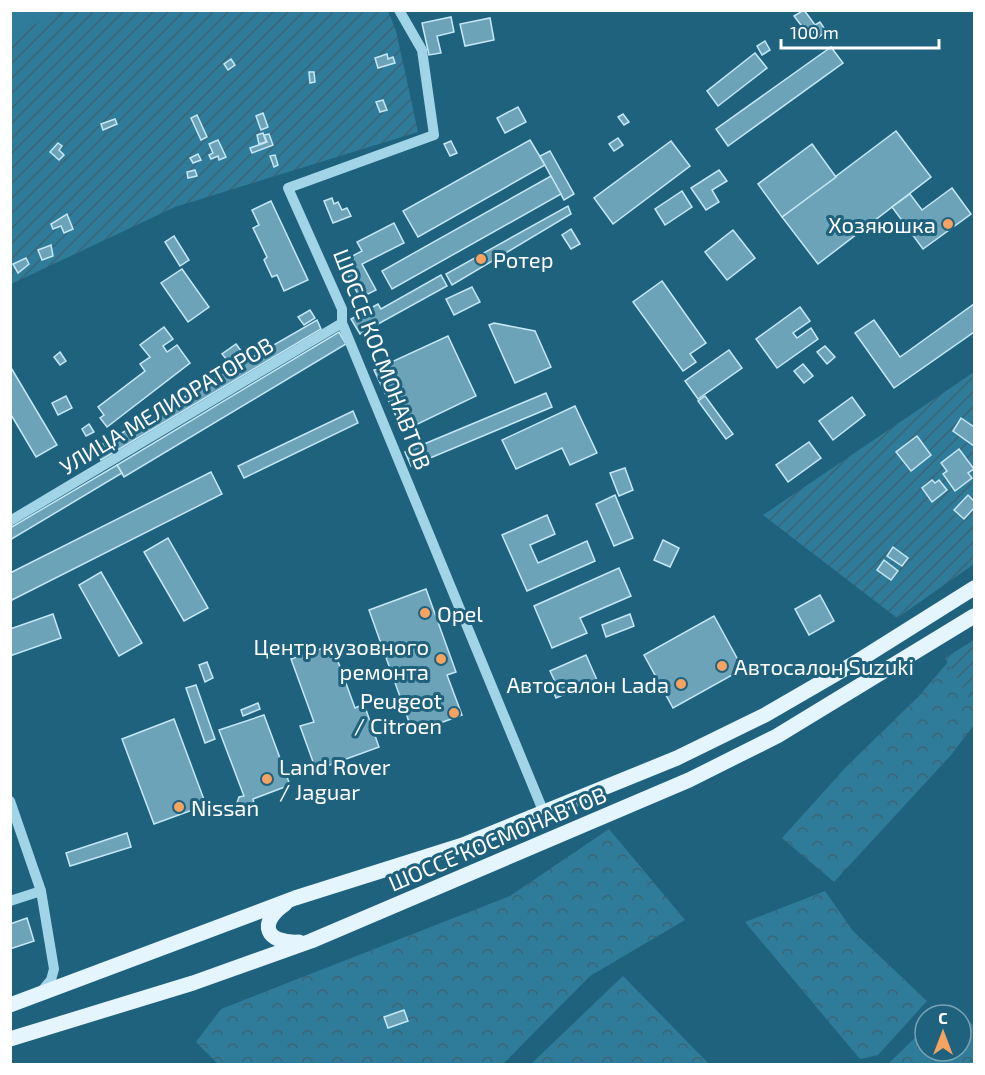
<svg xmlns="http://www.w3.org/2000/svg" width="985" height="1075" font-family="'Exo 2',sans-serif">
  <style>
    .grass { fill: #2e7c9a }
    .forest { fill: url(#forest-crowns) }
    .garden { fill: url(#garden-furrows) }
    .building { fill: #6da3b9; stroke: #c5e8f6; stroke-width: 1.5 }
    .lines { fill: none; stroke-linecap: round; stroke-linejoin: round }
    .minor { stroke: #a2d4e7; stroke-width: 10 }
    .major { stroke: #e4f5fd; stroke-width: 15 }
    .poi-dot { fill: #f6a361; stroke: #1f627e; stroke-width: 2 }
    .labels { text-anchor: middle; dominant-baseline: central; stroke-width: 6; stroke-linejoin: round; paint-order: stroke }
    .poi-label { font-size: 22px; fill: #fff; stroke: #1f627e; text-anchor: start }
    .street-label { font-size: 22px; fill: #fff; stroke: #1f627e }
  </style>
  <defs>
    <pattern id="forest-crowns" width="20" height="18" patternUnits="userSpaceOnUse" patternTransform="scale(1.5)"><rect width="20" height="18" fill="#2e7c9a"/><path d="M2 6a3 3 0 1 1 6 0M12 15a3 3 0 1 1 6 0" fill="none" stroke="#3d6473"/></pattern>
    <pattern id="garden-furrows" width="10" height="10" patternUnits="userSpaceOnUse" patternTransform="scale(1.5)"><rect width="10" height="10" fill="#2e7c9a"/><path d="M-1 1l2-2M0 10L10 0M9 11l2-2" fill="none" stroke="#3d6473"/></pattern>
  </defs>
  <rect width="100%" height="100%" fill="#1f627e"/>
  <polygon class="grass" points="11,10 64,10 64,11 11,36"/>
  <g class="forest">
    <polygon points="948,662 974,703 974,725 951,755 834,882 782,838 846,767 918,697"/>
    <polygon points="609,829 685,920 590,976 503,1064 218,1064 196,1042 221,1009 510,896"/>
    <polygon points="825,891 853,931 927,1001 878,1055 860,1059 745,922"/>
    <polygon points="623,976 709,1064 531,1064"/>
    <polygon points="950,1004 974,1026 974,1064 888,1064 925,1028 925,1051 961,1051 961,1015 939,1015"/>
  </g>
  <g class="garden">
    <polygon points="64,11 388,11 396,31 418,132 175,207 11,284 10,36"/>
    <polygon points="974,372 974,564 897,618 763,515"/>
    <polygon points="974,640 974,707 945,658"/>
  </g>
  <g class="building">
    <polygon points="804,10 815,25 820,22 826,31 818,38 811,29 807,33 794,16"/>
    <polygon points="451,17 454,32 437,36 441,53 429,55 422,23"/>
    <polygon points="490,18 494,40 465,46 460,24"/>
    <polygon points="765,41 770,50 762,55 757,46"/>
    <polygon points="831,47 843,63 728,146 716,129"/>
    <polygon points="755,53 767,68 718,106 707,91"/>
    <polygon points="387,54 388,59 393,57 395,63 378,68 375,58"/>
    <polygon points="231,59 235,65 228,70 224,64"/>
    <polygon points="309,72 314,72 315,82 310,83"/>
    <polygon points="383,100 387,110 380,112 376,102"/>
    <polygon points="518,107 526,122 505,133 497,118"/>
    <polygon points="263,113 268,127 261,130 256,116"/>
    <polygon points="623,114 629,122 624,125 618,117"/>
    <polygon points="197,115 207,137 201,140 191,118"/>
    <polygon points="115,119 117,124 103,130 101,124"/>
    <polygon points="896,131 931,177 818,264 782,217"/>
    <polygon points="263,133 266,142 259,144 257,135"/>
    <polygon points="269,134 273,145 252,153 250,148 267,142 264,135"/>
    <polygon points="618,138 623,145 614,151 609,144"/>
    <polygon points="218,140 226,157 219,160 218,156 211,159 209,155 213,153 209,144"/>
    <polygon points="530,140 545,165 418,237 403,211"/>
    <polygon points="451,141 457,153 450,156 444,144"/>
    <polygon points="671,141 690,166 613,224 594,198"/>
    <polygon points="58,143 62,146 59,150 64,155 59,160 50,152"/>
    <polygon points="812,144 836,177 782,217 758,184"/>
    <polygon points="550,151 574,194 564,200 540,156"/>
    <polygon points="198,154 201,160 193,163 190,158"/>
    <polygon points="275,155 278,165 274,167 270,156"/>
    <polygon points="195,170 197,176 188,178 187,172"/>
    <polygon points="719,170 727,181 712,190 719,202 706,210 691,188"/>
    <polygon points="551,176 561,194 392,289 382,271"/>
    <polygon points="952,188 971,214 923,249 892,207 910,194 922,210"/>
    <polygon points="682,191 692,207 665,225 655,209"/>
    <polygon points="332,198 334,204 338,202 342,210 347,208 351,216 333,223 324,201"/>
    <polygon points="271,201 308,280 284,291 277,275 272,277 264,260 267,257 253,228 259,225 252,210"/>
    <polygon points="568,206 571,214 452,285 446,274"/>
    <polygon points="67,214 73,229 64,233 61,226 53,229 51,224"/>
    <polygon points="394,223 404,243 362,264 376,290 360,298 341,262 362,251 357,242"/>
    <polygon points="571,229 580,244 571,249 562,235"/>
    <polygon points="733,230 755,258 727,280 705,252"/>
    <polygon points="174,236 189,260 180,266 165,242"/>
    <polygon points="51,245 53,256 42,260 38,250"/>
    <polygon points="26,258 29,264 18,273 13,264"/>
    <polygon points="182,269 209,307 188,322 161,283"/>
    <polygon points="441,275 447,286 360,334 351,319 378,304 381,309"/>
    <polygon points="662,281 706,343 690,354 696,362 683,371 633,302"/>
    <polygon points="472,287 480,302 454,315 446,299"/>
    <polygon points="974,304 974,332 894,388 855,333 874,320 900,357"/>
    <polygon points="800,307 810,321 793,333 797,338 811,328 818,339 777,368 756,339"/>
    <polygon points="310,310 315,318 304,325 298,317"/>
    <polygon points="317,320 321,329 101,460 94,449"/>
    <polygon points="494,323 535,331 551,367 515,383 489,325"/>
    <polygon points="164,327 173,339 163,346 167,352 177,345 190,363 107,427 100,418 104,415 98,407 145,371 140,364 150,357 140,345"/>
    <polygon points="339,332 346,344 124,477 117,465"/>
    <polygon points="448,336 476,396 403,431 374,370"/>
    <polygon points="236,344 245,356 232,366 222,354"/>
    <polygon points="825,346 835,357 827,364 817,352"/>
    <polygon points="729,350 742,368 698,399 685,381"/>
    <polygon points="60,352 66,361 60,365 54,357"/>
    <polygon points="803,364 813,376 804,383 794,371"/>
    <polygon points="10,366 57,445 36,457 10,413"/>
    <polygon points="546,393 552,407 411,466 405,452"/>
    <polygon points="66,396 72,408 58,415 52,403"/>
    <polygon points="705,396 733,434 726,439 698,401"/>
    <polygon points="852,397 865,415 833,440 819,421"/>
    <polygon points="575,406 597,453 570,465 562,448 516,469 502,440"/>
    <polygon points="353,411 358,423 244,478 238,466"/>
    <polygon points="961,418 974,427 974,446 953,431"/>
    <polygon points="89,424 94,432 86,436 82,429"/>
    <polygon points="917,436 931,455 911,471 896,452"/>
    <polygon points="809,442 821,458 788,482 776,465"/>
    <polygon points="959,449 974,469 968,473 972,478 955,491 943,474 947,471 941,463"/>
    <polygon points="117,465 122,473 10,540 10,528"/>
    <polygon points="625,468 633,490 619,496 610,473"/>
    <polygon points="211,472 222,494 10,601 10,573"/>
    <polygon points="932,480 935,483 939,480 947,490 932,502 922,488"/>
    <polygon points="615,495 633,538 614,546 596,504"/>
    <polygon points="968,495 974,501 974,508 964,519 954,510"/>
    <polygon points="547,515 555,534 530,545 538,563 587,541 595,561 527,591 502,535"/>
    <polygon points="168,538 208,608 184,621 144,552"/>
    <polygon points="663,540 679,548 670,567 654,560"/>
    <polygon points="893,547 908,558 902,566 887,556"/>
    <polygon points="884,560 898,571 891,580 877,570"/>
    <polygon points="619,568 631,596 580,618 587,633 552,648 534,606"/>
    <polygon points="101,572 142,643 119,656 79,585"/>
    <polygon points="426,589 456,672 447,675 462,715 413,733 369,610"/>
    <polygon points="820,595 834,621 809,635 795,609"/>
    <polygon points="53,614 61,638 10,656 10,629"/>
    <polygon points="630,614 634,626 606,637 602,625"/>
    <polygon points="714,616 743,669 673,708 644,655"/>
    <polygon points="332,645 355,708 364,704 379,747 316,770 300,726 314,722 291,659"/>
    <polygon points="586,655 597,680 556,698 552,688 557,686 550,671"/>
    <polygon points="207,662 213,678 205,682 199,665"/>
    <polygon points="196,685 215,739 205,743 186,688"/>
    <polygon points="258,703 260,709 243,716 241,710"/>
    <polygon points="264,715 290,785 253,799 255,808 249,813 240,813 236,806 239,797 244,796 219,730"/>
    <polygon points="174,719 206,805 154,824 122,739"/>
    <polygon points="127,833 131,847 70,866 66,853"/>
    <polygon points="27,918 34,941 10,949 10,924"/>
    <polygon points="404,1010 408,1021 388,1028 384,1017"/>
  </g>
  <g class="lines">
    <g class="minor">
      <polyline points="399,10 422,50 434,135 288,188 342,309 342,323 544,813"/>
      <polyline points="10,521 342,323"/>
      <polyline points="10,801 41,891 54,969 51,980 41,992"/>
      <polyline points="10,901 41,891"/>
    </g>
    <g class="major">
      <path d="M285,904C257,923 266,944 299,942"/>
      <polyline points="10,1005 295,898 463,845 677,758 765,715 853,664 974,588"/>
      <polyline points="10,1039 193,983 311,941 689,780 777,736 974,616"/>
    </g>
  </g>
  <g class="poi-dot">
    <circle cx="948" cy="224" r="6"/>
    <circle cx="481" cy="259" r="6"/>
    <circle cx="425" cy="613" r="6"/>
    <circle cx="441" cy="659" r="6"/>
    <circle cx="722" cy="666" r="6"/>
    <circle cx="681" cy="684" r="6"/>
    <circle cx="454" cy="713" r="6"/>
    <circle cx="267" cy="779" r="6"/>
    <circle cx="179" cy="807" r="6"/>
  </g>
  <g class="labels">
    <g class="poi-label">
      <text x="936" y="224" text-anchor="end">Хозяюшка</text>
      <text x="493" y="259">Ротер</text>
      <text x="437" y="613">Opel</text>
      <text x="429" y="646" text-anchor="end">Центр кузовного<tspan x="429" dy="25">ремонта</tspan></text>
      <text x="734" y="666">Автосалон Suzuki</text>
      <text x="669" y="684" text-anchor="end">Автосалон Lada</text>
      <text x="442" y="700" text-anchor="end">Peugeot<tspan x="442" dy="25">/ Citroen</tspan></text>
      <text x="279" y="766">Land Rover<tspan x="279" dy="25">/ Jaguar</tspan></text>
      <text x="191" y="807">Nissan</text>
    </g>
    <g class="street-label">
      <text transform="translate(383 359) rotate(69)">ШОССЕ КОСМОНАВТОВ</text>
      <text transform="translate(166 405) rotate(-31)">УЛИЦА МЕЛИОРАТОРОВ</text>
      <text transform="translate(497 838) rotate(-23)">ШОССЕ КОСМОНАВТОВ</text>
    </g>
  </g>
  <rect width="985" height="1075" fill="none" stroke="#ffffff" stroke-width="24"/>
  <g transform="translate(943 1033)"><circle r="28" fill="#1f627e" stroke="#79a1b2" stroke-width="1.5"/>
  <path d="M0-4.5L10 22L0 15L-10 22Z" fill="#f6a361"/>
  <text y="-9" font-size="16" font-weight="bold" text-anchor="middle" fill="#ffffff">С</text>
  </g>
  <path d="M781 39v9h158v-9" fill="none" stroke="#ffffff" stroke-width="3"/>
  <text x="790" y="39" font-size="18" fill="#ffffff" stroke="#1f627e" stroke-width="4.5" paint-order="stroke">100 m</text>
</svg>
